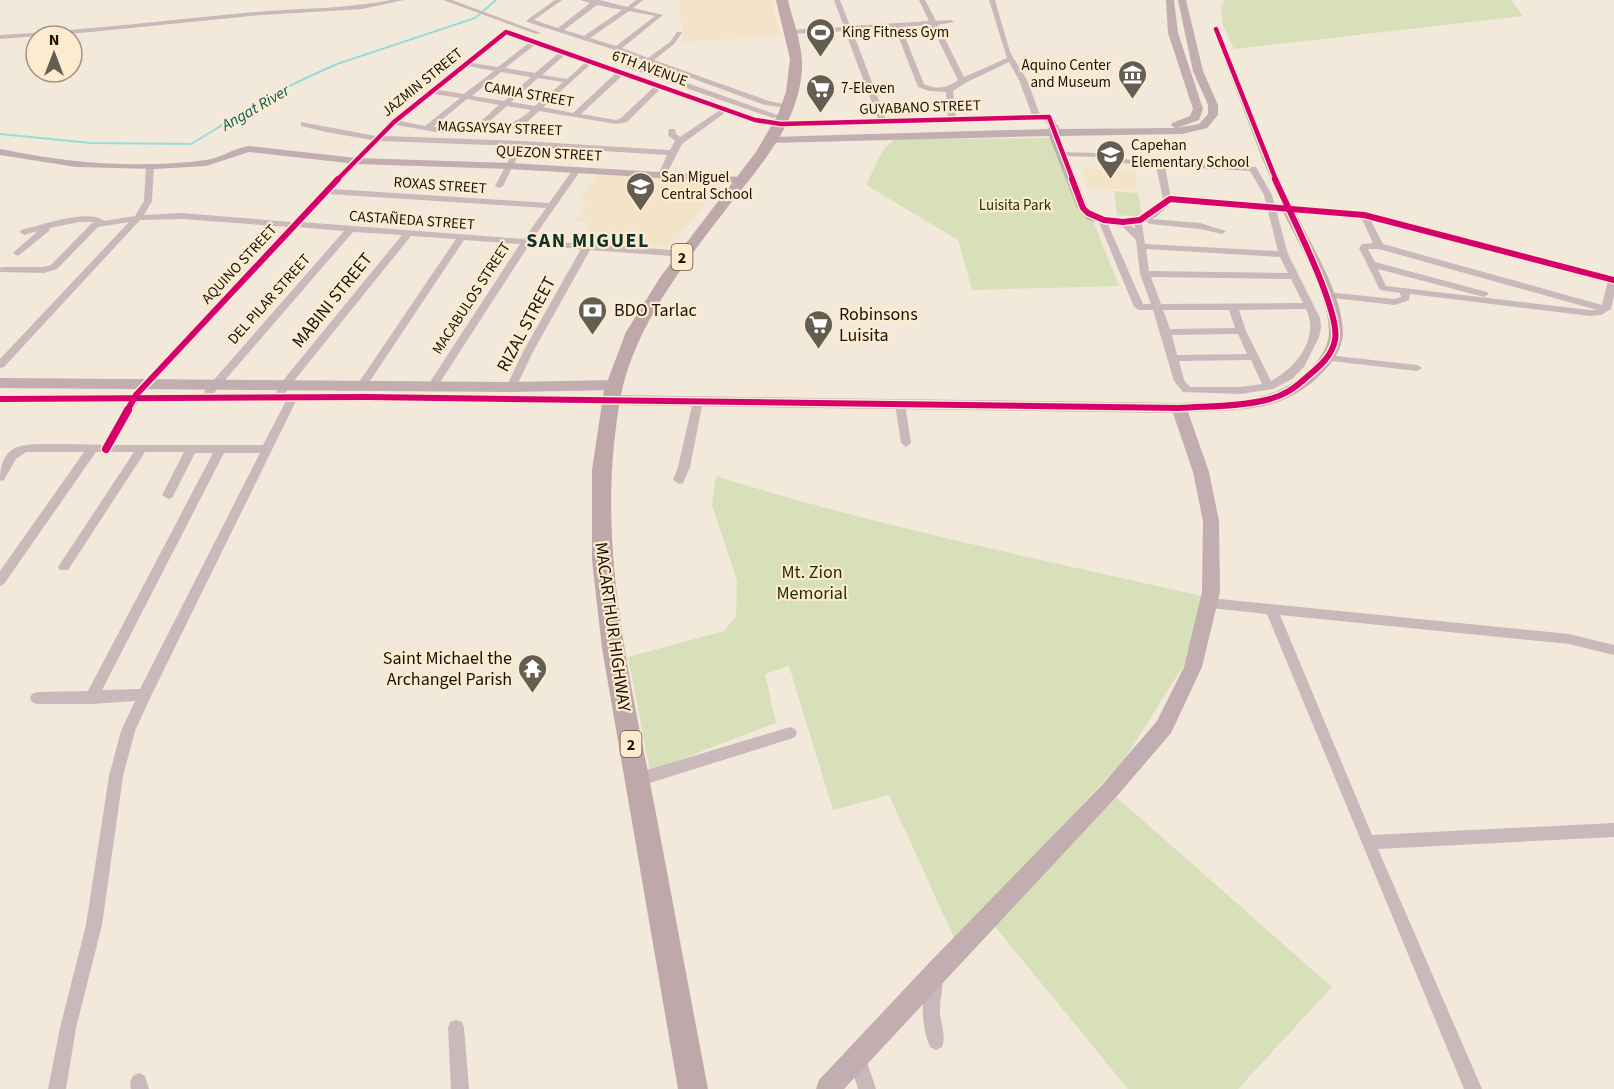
<svg xmlns="http://www.w3.org/2000/svg" width="1614" height="1089" font-family="'Source Sans 3',sans-serif">
  <style>
    .built { fill: #f3e3c9 }
    .green { fill: #d8e0b9 }
    .lines { fill: none; stroke-linecap: round; stroke-linejoin: round }
    .stream { stroke: #98dcd9; stroke-width: 2 }
    .street { fill: #cab8bb; fill-rule: evenodd }
    .secondary { fill: #c2adb0; fill-rule: evenodd }
    .highway { fill: #bea8aa; fill-rule: evenodd }
    .cycleway-far2-casing { stroke: #fdebcf; stroke-width: 7 }
    .cycleway-far1-casing { stroke: #fdebcf; stroke-width: 9 }
    .cycleway-casing { stroke: #fdebcf; stroke-width: 11 }
    .cycleway-far2 { stroke: #d6006c; stroke-width: 4.5 }
    .cycleway-far1 { stroke: #d6006c; stroke-width: 6 }
    .cycleway { stroke: #d6006c; stroke-width: 8 }
    .labels { text-anchor: middle; stroke-width: 4.5; stroke-linejoin: round; paint-order: stroke }
    .far-poi-label { font-size: 15px; fill: #181208; stroke: #fdebcf; text-anchor: start }
    .far-street-label { font-size: 15px; fill: #181208; stroke: #fdebcf }
    .far-park-label { font-size: 15px; fill: #243200; stroke: #fdebcf }
    .far-water-label { font-size: 16px; font-style: italic; fill: #036061; stroke: #fdebcf }
    .shield { fill: #fdebcf; stroke: #5d5344; stroke-width: 1.5 }
    .shield-label { font-size: 16px; font-weight: bold; fill: #181208 }
    .street-label { font-size: 18px; fill: #181208; stroke: #fdebcf }
    .poi-label { font-size: 18px; fill: #181208; stroke: #fdebcf; text-anchor: start }
    .park-label { font-size: 18px; fill: #243200; stroke: #fdebcf }
    .far-district-label { font-size: 20px; font-weight: bold; letter-spacing: 1.5px; fill: #0e302b; stroke: #fdebcf }
  </style>
  <rect width="100%" height="100%" fill="#f2e9da"/>
  <g class="built">
    <path d="M679,0H771L782,36L683,42Z"/>
    <path d="M1080,168L1135,171L1137,190L1088,188Z"/>
    <path d="M597,174L723,181L671,247L583,237L589,223L575,221L586,203L579,202Z"/>
  </g>
  <g class="green">
    <path d="M1226,0H1511L1523,16L1234,49L1223,26L1221,5Z"/>
    <path d="M1060,138L1119,286L972,290L958,240L866,185L882,152L894,139Z"/>
    <path d="M1114,191L1138,193L1142,217L1117,215Z"/>
    <path d="M716,476C875,526 1039,559 1202,596L1185,663L1124,760L955,940L889,795L833,810L789,666L765,674L776,723L650,771L628,657L724,631L736,616L737,580L712,505Z"/>
    <path d="M1114,795L1332,987L1238,1089H1128L992,923Z"/>
  </g>
  <g class="lines">
    <path class="stream" d="M0,134L91,143L191,144L275,93L304,79L337,64L475,18L496,0"/>
    <g class="street">
      <path d="M391,0H404L362,9L262,15L91,32L0,39V35C85,30 170,20 255,12C300,8 346,9 391,0Z"/>
      <path d="M443,0H452L541,33L536,34Z"/>
      <path d="M555,0H562L534,20L558,28L590,3L580,0H600L627,7L636,0H643L633,8L663,15L622,48L648,58L670,42L677,32H681L682,33L674,44L654,60L769,101L793,106L789,108L765,105L615,50L527,22V20ZM597,5L622,10L584,36L564,30ZM629,11L655,16L616,46L590,38Z"/>
      <path d="M834,0H840L850,26L929,21L919,0H925L936,21L951,20L954,22L938,25L964,77L1007,58L989,0H995L1010,52L1027,80L1040,115L1052,116L1058,127L1051,129L1044,119L781,126L752,122L726,112L682,144L665,177L658,175L667,155L523,146L503,186L499,188L495,186L516,146L380,141L333,189L549,203L574,168H577L581,170L532,240L584,244L588,242L592,244L684,251L689,254L684,257L590,250L534,350L516,387L511,390L506,387L524,350L581,249L529,245L437,387L433,388L428,385L520,244L464,240L366,387H358L357,385L456,239L411,236L289,387L285,394L611,397L616,400L611,403L296,401L151,696L135,731L123,776L102,925L76,1028L66,1089H48L60,1028L86,925L109,776L121,731L135,701L91,704H37L32,702L30,698L32,694L37,692L88,691L213,453H195L172,498L168,499L162,495L184,452H145L68,570H60L58,567L60,564L134,452H96L4,584L0,586V571L84,452H26L16,459L4,480L0,481C0,441 25,444 56,444C72,444 87,444 103,445L127,402H0V396L131,395L288,227L181,219L140,220L4,367L0,368V359L129,222L98,227L57,269L44,273L0,272V268L2,267H43L51,265L92,223L95,222H79L50,228L49,231L18,256L13,253L15,251L38,231L24,235L20,232L21,230C40,226 88,208 104,221L135,216L144,201L146,166L150,164L154,166L152,201L144,215L181,213L292,222L372,140L326,132L301,126V122L376,136L391,120L506,30L567,50L756,118L781,122L878,119L845,31L790,34L787,32L790,30L844,27ZM931,25L958,80C947,88 937,90 924,84L901,27ZM895,28L918,87L929,91L946,92L948,117L886,119L852,30ZM507,35L530,42L498,67L472,63ZM536,44L560,52L535,73L505,68ZM566,54L587,61L567,79L542,75ZM1009,62L1019,80L1032,115L956,117L953,91L965,83ZM592,63L617,72L573,113L543,107ZM468,66L494,71L464,94L438,90ZM501,72L531,77L504,101L472,96ZM623,75L655,86L621,118L616,120L581,114ZM538,78L563,82L535,106L511,102ZM661,88L720,110L680,137L676,134L675,129H669L668,135L675,141L670,150L521,141L384,136L396,125L441,133L511,129L525,124L539,111L616,124L627,122ZM434,94L460,98L425,126L400,121ZM467,99L499,105L473,128L433,127ZM507,106L531,110C514,125 505,125 483,127ZM328,194L546,208L524,239L301,222ZM297,227L344,231L205,390L204,392L205,394L142,395ZM353,232L402,235L281,383L275,394H213ZM286,401L263,445H114L138,402ZM224,453H260L140,689L102,690Z"/>
      <path d="M1216,27L1219,29L1269,156L1292,209L1291,211L1284,209L1261,156L1213,29Z"/>
      <path d="M625,63H631L780,116L773,118L625,67Z"/>
      <path d="M1058,152L1099,153L1122,159L1256,167L1272,195L1288,254L1320,318L1321,328L1319,337L1304,367L1292,379L1273,389L1240,394L1183,392L1174,381L1153,310H1139L1134,307L1098,220L1102,217L1106,220L1143,304H1151L1140,274L1136,240L1119,223V219H1125L1135,229L1134,221L1141,219L1145,244L1278,251L1264,195L1250,171L1165,166L1171,199L1167,202L1163,199L1156,166L1122,163L1099,157L1061,156H1058ZM1146,249L1280,257L1288,273L1149,271ZM1151,277L1291,279L1303,303L1161,304ZM1306,309C1320,338 1296,368 1271,381L1246,331L1239,310ZM1163,310H1229L1235,328L1170,329ZM1238,334L1247,354L1177,355L1172,335ZM1251,360L1262,384L1240,387H1190L1184,380L1179,361Z"/>
      <path d="M1364,212L1368,215L1383,244L1602,305L1608,280L1614,277V295L1611,309L1601,315L1590,316L1410,294L1409,300L1395,305L1324,297V293L1327,292L1394,299L1401,297L1400,293L1380,290L1359,248L1362,244L1373,243L1360,215ZM1368,249H1379L1597,310H1590L1386,286L1378,269L1484,297L1489,294L1487,292L1375,262Z"/>
      <path d="M1145,215L1152,219L1200,223L1226,231L1222,234L1200,229L1150,224L1141,218Z"/>
      <path d="M1327,355L1417,365L1422,368L1417,371L1323,360L1322,358Z"/>
      <path d="M698,398L703,401L690,467L683,483L679,484L673,480L678,467L693,401Z"/>
      <path d="M900,400L905,404L911,443L906,447L901,443L895,404Z"/>
      <path d="M1210,598L1569,634L1614,645V655L1569,644L1280,615L1372,835L1614,823V837L1378,849L1482,1089H1464L1267,614L1210,608L1206,607L1204,603L1206,599Z"/>
      <path d="M790,727L795,729L797,733L795,737L790,739L637,787L632,785L630,780L632,775L637,773Z"/>
      <path d="M935,971L941,973C945,984 940,996 940,1008C939,1021 947,1035 942,1047L936,1050L930,1047C921,1026 920,995 929,973Z"/>
      <path d="M456,1020L462,1022L464,1028L469,1089H451L448,1028L450,1022Z"/>
      <path d="M858,1050L864,1053L876,1089H858L849,1059L852,1053Z"/>
      <path d="M139,1073L145,1076L149,1089H131L130,1082L133,1076Z"/>
    </g>
    <g class="secondary">
      <path d="M1166,0H1174L1178,33L1203,109L1199,120L1177,128L1199,124L1208,114V105L1193,71L1178,0H1186L1203,71L1218,105V115L1207,128L1182,134L1059,136L1088,207C1100,219 1127,223 1143,215C1153,209 1158,199 1170,196L1364,211L1614,276V284L1364,219L1296,213C1312,247 1342,294 1343,332C1343,347 1334,361 1323,372C1284,413 1241,410 1188,412L1209,472L1219,521L1220,592L1202,667L1171,733L1117,796L844,1089H816L819,1080L928,964L1103,784L1157,721L1184,667L1202,592L1203,521L1193,472L1173,413L611,405L604,400L611,395L1179,403C1230,401 1273,406 1312,367C1321,357 1329,346 1329,331C1328,293 1300,246 1283,212L1171,203L1156,217L1139,224L1114,225L1088,220L1077,208L1049,136L771,143L766,140L771,137L1048,129L1050,125H1058L1059,129L1175,128L1171,125L1172,123L1190,116L1193,109L1168,33Z"/>
      <path d="M249,146L356,158L510,163L741,177L747,180L741,183L510,169L356,164L249,152L206,166L154,169L76,167L0,155V149C67,163 138,169 206,160C221,158 234,148 249,146Z"/>
      <path d="M0,378L511,382L614,380L621,385L614,390L511,392L0,388Z"/>
    </g>
    <path class="highway" d="M776,0H788C793,22 803,45 802,68C799,128 754,172 720,217C683,265 644,317 626,375C619,397 617,421 614,444C602,562 630,678 652,793C671,892 689,990 708,1089H678L602,648L592,560V470L604,390L626,332L661,276L756,152L778,114L786,92L790,59Z"/>
    <defs>
      <g id="cycleway-far2">
        <path d="M1216,29L1276,180"/>
        <path d="M337,180L394,122L506,32L755,120L781,124L1049,117L1073,180"/>
      </g>
      <g id="cycleway-far1">
        <path d="M1072,179L1083,208L1088,213L1104,220L1123,222L1140,220L1170,199L1364,215L1614,280"/>
        <path d="M0,399L368,397L1179,408C1207,406 1238,407 1266,400C1284,396 1295,388 1308,376C1320,366 1332,356 1335,340C1341,311 1289,211 1275,179"/>
        <path d="M127,411L136,395L338,179"/>
      </g>
      <path id="cycleway" d="M106,449L128,410"/>
    </defs>
    <use href="#cycleway-far2" class="cycleway-far2-casing"/>
    <use href="#cycleway-far1" class="cycleway-far1-casing"/>
    <use href="#cycleway" class="cycleway-casing"/>
    <use href="#cycleway-far2" class="cycleway-far2"/>
    <use href="#cycleway-far1" class="cycleway-far1"/>
    <use href="#cycleway" class="cycleway"/>
  </g>
  <defs>
    <symbol id="stadium-pin" viewBox="-11 -11 22 30"><path d="M0 17L-7.5 6A9.5 9.5 0 1 1 7.5 6Z" fill="#645d52" stroke="#fdebcf"/><path d="M0-5a6.5 5 0 1 0 0 10a6.5 5 0 1 0 0-10ZM-3.5-1.8h7v3.6h-7Z" fill="#fff"/></symbol>
    <symbol id="museum-pin" viewBox="-11 -11 22 30"><path d="M0 17L-7.5 6A9.5 9.5 0 1 1 7.5 6Z" fill="#645d52" stroke="#fdebcf"/><path d="M0-6L6-3V-2H-6V-3ZM-5-1h2V3h-2ZM-1-1h2V3h-2ZM3-1h2V3H3ZM-6 4H6V6H-6Z" fill="#fff"/></symbol>
    <symbol id="supermarket-pin" viewBox="-11 -11 22 30"><path d="M0 17L-7.5 6A9.5 9.5 0 1 1 7.5 6Z" fill="#645d52" stroke="#fdebcf"/><path d="M-6-5.5h2.5l.6 2H6L4.5 2H-2.5L-4.4-4H-6ZM-1.5 3.2a1.3 1.3 0 1 0 .1 0ZM3 3.2a1.3 1.3 0 1 0 .1 0Z" fill="#fff"/></symbol>
    <symbol id="school-pin" viewBox="-11 -11 22 30"><path d="M0 17L-7.5 6A9.5 9.5 0 1 1 7.5 6Z" fill="#645d52" stroke="#fdebcf"/><path d="M0-5L7-2L0 1L-7-2ZM-4 1L0 2.5L4 1V4Q0 6-4 4Z" fill="#fff"/></symbol>
    <symbol id="bank-pin" viewBox="-11 -11 22 30"><path d="M0 17L-7.5 6A9.5 9.5 0 1 1 7.5 6Z" fill="#645d52" stroke="#fdebcf"/><path d="M-6-4H6V4H-6ZM0-2.3a2.3 2.3 0 1 0 0 4.6a2.3 2.3 0 1 0 0-4.6Z" fill="#fff"/></symbol>
    <symbol id="temple-pin" viewBox="-11 -11 22 30"><path d="M0 17L-7.5 6A9.5 9.5 0 1 1 7.5 6Z" fill="#645d52" stroke="#fdebcf"/><path d="M0-6L5-2H3V0L6.5 2.5H4V6H1.5V3h-3V6H-4V2.5H-6.5L-3 0V-2H-5Z" fill="#fff"/></symbol>
  </defs>
  <g fill-rule="evenodd">
    <use href="#stadium-pin" x="804" y="16" width="33" height="45"/>
    <use href="#museum-pin" x="1116" y="58" width="33" height="45"/>
    <use href="#supermarket-pin" x="804" y="72" width="33" height="45"/>
    <use href="#school-pin" x="1094" y="138" width="33" height="45"/>
    <use href="#school-pin" x="624" y="170" width="33" height="45"/>
    <use href="#bank-pin" x="576" y="294" width="33" height="45"/>
    <use href="#supermarket-pin" x="802" y="308" width="33" height="45"/>
    <use href="#temple-pin" x="516" y="652" width="33" height="45"/>
  </g>
  <g class="labels">
    <g class="far-poi-label">
      <text x="842" y="37">King Fitness Gym</text>
      <text x="1111" y="70" text-anchor="end">Aquino Center<tspan x="1111" dy="17">and Museum</tspan></text>
      <text x="841" y="93">7-Eleven</text>
      <text x="1131" y="150">Capehan<tspan x="1131" dy="17">Elementary School</tspan></text>
      <text x="661" y="182">San Miguel<tspan x="661" dy="17">Central School</tspan></text>
    </g>
    <g class="far-street-label">
      <text transform="translate(650 68) rotate(20)" y="5">6TH AVENUE</text>
      <text transform="translate(422 82) rotate(-39)" y="5">JAZMIN STREET</text>
      <text transform="translate(529 94) rotate(10)" y="5">CAMIA STREET</text>
      <text transform="translate(920 107) rotate(-2)" y="5">GUYABANO STREET</text>
      <text transform="translate(500 128) rotate(2)" y="5">MAGSAYSAY STREET</text>
      <text transform="translate(549 153) rotate(3)" y="5">QUEZON STREET</text>
      <text transform="translate(440 185) rotate(4)" y="5">ROXAS STREET</text>
      <text transform="translate(412 220) rotate(4)" y="5">CASTAÑEDA STREET</text>
      <text transform="translate(239 264) rotate(-47)" y="5">AQUINO STREET</text>
      <text transform="translate(471 298) rotate(-57)" y="5">MACABULOS STREET</text>
      <text transform="translate(269 299) rotate(-48)" y="5">DEL PILAR STREET</text>
    </g>
    <g class="far-park-label">
      <text x="1015" y="210">Luisita Park</text>
    </g>
    <g class="far-water-label">
      <text transform="translate(255 107) rotate(-30)" y="6">Angat River</text>
    </g>
    <g class="shield">
      <rect x="671.5" y="244" width="21" height="26" rx="4.5"/>
      <rect x="620.5" y="731" width="21" height="26" rx="4.5"/>
    </g>
    <g class="shield-label">
      <text x="682" y="263">2</text>
      <text x="631" y="750">2</text>
    </g>
    <g class="street-label">
      <text transform="translate(332 300) rotate(-51)" y="6">MABINI STREET</text>
      <text transform="translate(526 324) rotate(-62)" y="6">RIZAL STREET</text>
      <text transform="translate(613 627) rotate(82)" y="6">MACARTHUR HIGHWAY</text>
    </g>
    <g class="poi-label">
      <text x="614" y="316">BDO Tarlac</text>
      <text x="839" y="320">Robinsons<tspan x="839" dy="21">Luisita</tspan></text>
      <text x="512" y="664" text-anchor="end">Saint Michael the<tspan x="512" dy="21">Archangel Parish</tspan></text>
    </g>
    <g class="park-label">
      <text x="812" y="578">Mt. Zion<tspan x="812" dy="21">Memorial</tspan></text>
    </g>
    <g class="far-district-label">
      <text x="588" y="247">SAN MIGUEL</text>
    </g>
  </g>
  <g transform="translate(54 54)"><circle r="28" fill="#fdebcf" stroke="#a1947f" stroke-width="1.5"/>
  <path d="M0-4.5L10 22L0 15L-10 22Z" fill="#645d52"/>
  <text y="-9" font-size="16" font-weight="bold" text-anchor="middle" fill="#181208">N</text>
  </g>
</svg>
